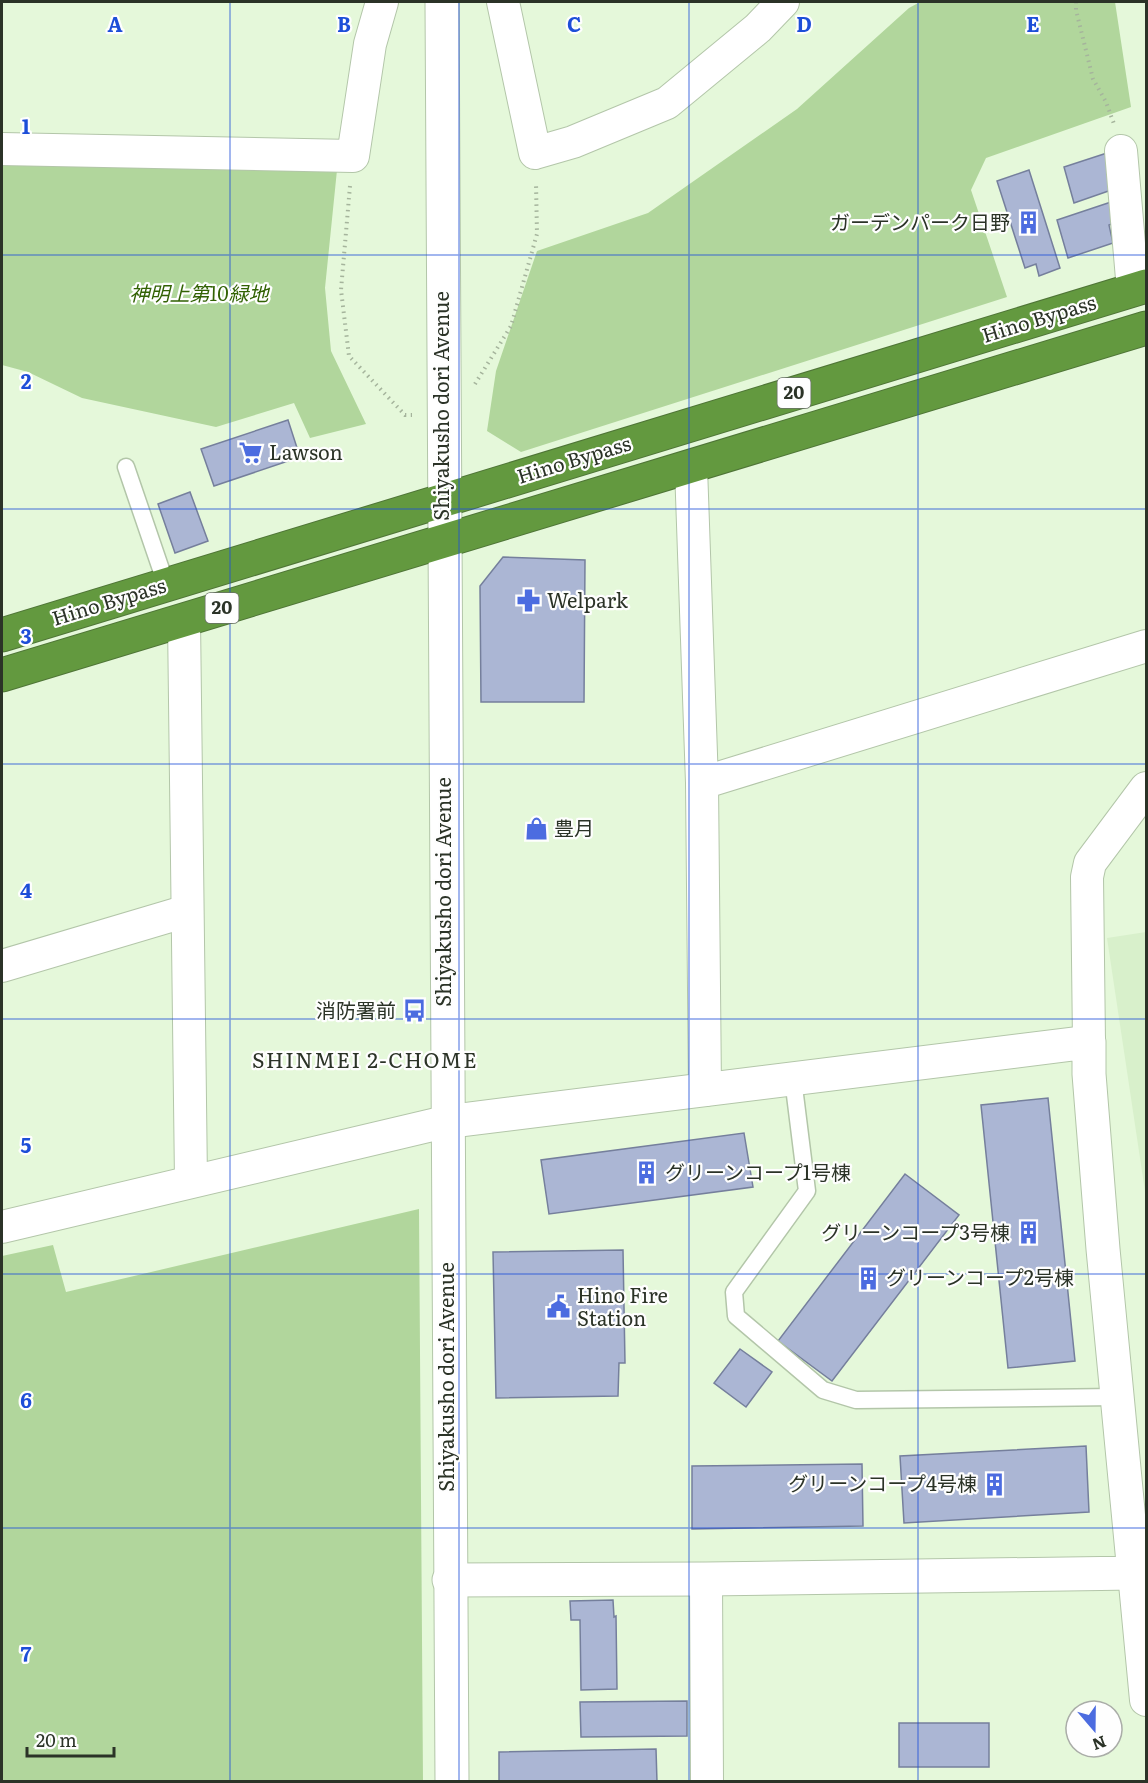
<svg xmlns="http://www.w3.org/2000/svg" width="1148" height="1783" font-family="Literata,'Noto Sans JP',serif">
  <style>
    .built { fill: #d8f0cb }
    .green { fill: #b1d69c }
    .building { fill: #abb6d4; stroke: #757f9c; stroke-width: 1.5 }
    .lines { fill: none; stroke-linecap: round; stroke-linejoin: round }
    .lane-casing { stroke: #b3c6a9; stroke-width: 19 }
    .street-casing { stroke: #b3c6a9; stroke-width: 34 }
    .secondary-casing { stroke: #b3c6a9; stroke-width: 35 }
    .highway-casing { stroke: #4f7537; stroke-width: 35 }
    .path { stroke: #a5b49c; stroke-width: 4; stroke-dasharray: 1.5 4.5; stroke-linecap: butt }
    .lane { stroke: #fff; stroke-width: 16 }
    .street { stroke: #fff; stroke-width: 32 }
    .secondary { stroke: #fff; stroke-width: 33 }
    .highway { stroke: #63993f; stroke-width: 33 }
    .grid { fill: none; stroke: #1d4ed8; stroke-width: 1.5; stroke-opacity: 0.55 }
    .labels { text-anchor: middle; stroke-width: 4.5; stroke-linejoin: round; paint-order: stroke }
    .shield { fill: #fefefe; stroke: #6a7068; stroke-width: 1.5 }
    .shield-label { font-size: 18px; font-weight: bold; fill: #2b3327 }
    .poi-label { font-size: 20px; fill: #2b3327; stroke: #fefefe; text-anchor: start }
    .park-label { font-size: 20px; font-style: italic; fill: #326204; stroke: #fefefe }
    .street-label { font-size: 20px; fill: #2b3327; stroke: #fefefe }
    .neighbourhood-label { font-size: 21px; letter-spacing: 1.5px; fill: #2b3327; stroke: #fefefe }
    .grid-label { font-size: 20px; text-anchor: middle; font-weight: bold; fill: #1d4ed8; stroke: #fefefe; stroke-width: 4.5; stroke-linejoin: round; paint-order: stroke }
  </style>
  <rect width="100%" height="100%" fill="#e5f8da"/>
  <path class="built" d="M1146,932V1198L1107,938Z"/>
  <g class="green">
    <path d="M920,2H1115L1131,107L986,158L971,190L1007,297L521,452L487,431L496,371L537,251L648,213L797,109L909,8Z"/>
    <path d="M2,165L337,170L325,288L331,351L366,424L310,438L294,403L216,427L82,398L28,372L2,365Z"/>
    <path d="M419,1209L423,1781H2V1256L53,1245L66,1292Z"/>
  </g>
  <g class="building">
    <path d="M1110,152L1120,187L1074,203L1064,167Z"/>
    <path d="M1029,170L1060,268L1039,276L1036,264L1025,268L997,181Z"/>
    <path d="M1117,200L1123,220L1109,225L1113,243L1068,258L1057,220Z"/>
    <path d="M288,420L300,457L214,486L201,449Z"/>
    <path d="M190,492L208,541L175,553L158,504Z"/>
    <path d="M503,557L585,560L584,702H481L480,586Z"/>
    <path d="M1048,1098L1075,1361L1008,1368L981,1105Z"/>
    <path d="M744,1133L753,1187L549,1214L541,1160Z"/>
    <path d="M905,1174L959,1215L832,1381L778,1341Z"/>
    <path d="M623,1250L625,1363H619L618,1396L496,1398L493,1252Z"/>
    <path d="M740,1349L772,1372L746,1407L714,1383Z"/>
    <path d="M1086,1446L1089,1512L904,1523L900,1456Z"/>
    <path d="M862,1464L863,1526L692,1529V1466Z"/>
    <path d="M613,1600L614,1617L616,1616L617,1689L581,1690L580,1620H571L570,1601Z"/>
    <path d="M687,1701V1736L581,1737L580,1702Z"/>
    <rect x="899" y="1723" width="90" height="44"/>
    <path d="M656,1749L657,1782H499V1752Z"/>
  </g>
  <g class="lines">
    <defs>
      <g id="lane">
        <path d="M126,467L166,584"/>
        <path d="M793,1079L807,1191L734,1292L736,1316L823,1390L856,1400L1116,1397"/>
      </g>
      <g id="street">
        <path d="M503,2L535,153L573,142L667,103L758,28L783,2"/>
        <path d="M2,149L353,156L370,44L382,2"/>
        <path d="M1121,151L1133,290"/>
        <path d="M691,467L702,783L705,1090"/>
        <path d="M184,620L191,1181"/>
        <path d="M702,783L1146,646"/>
        <path d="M2,966L187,911"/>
        <path d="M1089,1042L1087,877L1090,863L1146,788"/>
        <path d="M2,1227L445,1122"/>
        <path d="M1134,1573L1146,1700"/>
        <path d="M706,1579L707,1782"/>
      </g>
      <g id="secondary">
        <path d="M442,2C443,595 444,1188 452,1782"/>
        <path d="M445,1122L1089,1042V1074L1103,1249L1134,1573L706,1579L449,1580"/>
      </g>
      <g id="highway">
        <path d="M2,635L1146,286"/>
        <path d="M2,675L1146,328"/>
      </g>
    </defs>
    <use href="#lane" class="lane-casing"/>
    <use href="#street" class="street-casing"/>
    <use href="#secondary" class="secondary-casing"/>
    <use href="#highway" class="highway-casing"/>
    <g class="path">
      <path d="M1076,2V10L1093,79L1106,102L1114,124"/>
      <path d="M350,186L341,290L349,356L405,415H412"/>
      <path d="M475,384L511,326L537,234L536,183"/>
    </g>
    <use href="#lane" class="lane"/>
    <use href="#street" class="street"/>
    <use href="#secondary" class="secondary"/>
    <use href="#highway" class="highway"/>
  </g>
  <path class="grid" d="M230,2V1782M459,2V1782M689,2V1782M918,2V1782M2,255H1146M2,509H1146M2,764H1146M2,1019H1146M2,1274H1146M2,1528H1146"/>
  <defs>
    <symbol id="building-bare" viewBox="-9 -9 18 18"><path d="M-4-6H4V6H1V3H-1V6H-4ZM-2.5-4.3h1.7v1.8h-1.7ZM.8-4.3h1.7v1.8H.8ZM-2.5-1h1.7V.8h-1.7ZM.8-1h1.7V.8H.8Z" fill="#4c6ce0" stroke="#fefefe" stroke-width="2.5" paint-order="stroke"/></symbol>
    <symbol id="supermarket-bare" viewBox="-9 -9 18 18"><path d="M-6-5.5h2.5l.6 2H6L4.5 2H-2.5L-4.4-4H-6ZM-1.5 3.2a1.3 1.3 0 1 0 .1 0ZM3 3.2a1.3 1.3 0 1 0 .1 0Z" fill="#4c6ce0" stroke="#fefefe" stroke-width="2.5" paint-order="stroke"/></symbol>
    <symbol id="pharmacy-bare" viewBox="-9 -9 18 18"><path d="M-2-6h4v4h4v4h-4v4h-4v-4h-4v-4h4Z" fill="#4c6ce0" stroke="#fefefe" stroke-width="2.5" paint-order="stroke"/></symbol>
    <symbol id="shop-bare" viewBox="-9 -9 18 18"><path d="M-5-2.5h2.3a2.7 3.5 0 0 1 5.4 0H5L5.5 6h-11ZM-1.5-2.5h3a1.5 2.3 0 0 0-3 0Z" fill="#4c6ce0" stroke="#fefefe" stroke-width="2.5" paint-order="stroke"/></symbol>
    <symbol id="bus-bare" viewBox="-9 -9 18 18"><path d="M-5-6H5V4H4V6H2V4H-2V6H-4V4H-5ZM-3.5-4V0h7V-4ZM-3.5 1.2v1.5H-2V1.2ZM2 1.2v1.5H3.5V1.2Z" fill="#4c6ce0" stroke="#fefefe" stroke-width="2.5" paint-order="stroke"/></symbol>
    <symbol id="civic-bare" viewBox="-9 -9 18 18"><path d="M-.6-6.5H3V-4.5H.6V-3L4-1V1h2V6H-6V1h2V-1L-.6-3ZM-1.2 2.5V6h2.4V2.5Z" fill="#4c6ce0" stroke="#fefefe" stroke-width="2.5" paint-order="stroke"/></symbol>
  </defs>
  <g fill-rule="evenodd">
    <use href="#building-bare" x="1012" y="206" width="33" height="33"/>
    <use href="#supermarket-bare" x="234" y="436" width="33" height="33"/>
    <use href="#pharmacy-bare" x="512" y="584" width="33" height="33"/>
    <use href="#shop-bare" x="520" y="812" width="33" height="33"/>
    <use href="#bus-bare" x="398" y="994" width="33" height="33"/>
    <use href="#building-bare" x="630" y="1156" width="33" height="33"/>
    <use href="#building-bare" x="1012" y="1216" width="33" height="33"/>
    <use href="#building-bare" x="852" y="1262" width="33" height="33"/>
    <use href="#civic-bare" x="542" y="1290" width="33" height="33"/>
    <use href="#building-bare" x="978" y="1468" width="33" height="33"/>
  </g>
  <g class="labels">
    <g class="shield">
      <rect x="777.5" y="378" width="33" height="30" rx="4.5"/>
      <rect x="205.5" y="593" width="33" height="30" rx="4.5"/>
    </g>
    <g class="shield-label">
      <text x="794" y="399">20</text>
      <text x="222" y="614">20</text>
    </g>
    <g class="poi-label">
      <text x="1010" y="230" text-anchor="end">ガーデンパーク日野</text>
      <text x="269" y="460">Lawson</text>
      <text x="547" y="608">Welpark</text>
      <text x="554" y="836">豊月</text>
      <text x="396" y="1018" text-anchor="end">消防署前</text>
      <text x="665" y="1180">グリーンコープ1号棟</text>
      <text x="1010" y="1240" text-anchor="end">グリーンコープ3号棟</text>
      <text x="886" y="1285">グリーンコープ2号棟</text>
      <text x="577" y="1303">Hino Fire<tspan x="577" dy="23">Station</tspan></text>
      <text x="977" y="1491" text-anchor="end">グリーンコープ4号棟</text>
    </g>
    <g class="park-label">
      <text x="199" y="301">神明上第10緑地</text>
    </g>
    <g class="street-label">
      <text transform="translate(1039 319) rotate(-17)" y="7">Hino Bypass</text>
      <text transform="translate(442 406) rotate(-90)" y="7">Shiyakusho dori Avenue</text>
      <text transform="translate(574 460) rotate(-17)" y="7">Hino Bypass</text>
      <text transform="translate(109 602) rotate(-17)" y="7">Hino Bypass</text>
      <text transform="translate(444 892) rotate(-90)" y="7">Shiyakusho dori Avenue</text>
      <text transform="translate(447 1377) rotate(-90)" y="7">Shiyakusho dori Avenue</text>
    </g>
    <g class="neighbourhood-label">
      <text x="365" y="1068">SHINMEI 2-CHOME</text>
    </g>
  </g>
  <g class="grid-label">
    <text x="115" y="32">A</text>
    <text x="344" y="32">B</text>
    <text x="574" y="32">C</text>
    <text x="804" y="32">D</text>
    <text x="1033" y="32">E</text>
    <text x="26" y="134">1</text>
    <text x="26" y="389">2</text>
    <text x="26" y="644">3</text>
    <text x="26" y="898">4</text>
    <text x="26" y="1153">5</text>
    <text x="26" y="1408">6</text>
    <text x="26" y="1662">7</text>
  </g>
  <rect width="1148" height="1783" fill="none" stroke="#2b3327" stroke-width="6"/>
  <g transform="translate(1094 1729) rotate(160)"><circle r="28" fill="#fefefe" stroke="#aaada8" stroke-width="1.5"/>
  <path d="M0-4.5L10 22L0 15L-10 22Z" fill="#4c6ce0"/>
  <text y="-9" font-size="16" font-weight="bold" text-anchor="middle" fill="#2b3327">N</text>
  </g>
  <path d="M27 1747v9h87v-9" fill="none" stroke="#2b3327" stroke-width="3"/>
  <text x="36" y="1747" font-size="18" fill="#2b3327" stroke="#fefefe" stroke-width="4.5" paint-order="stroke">20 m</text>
</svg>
